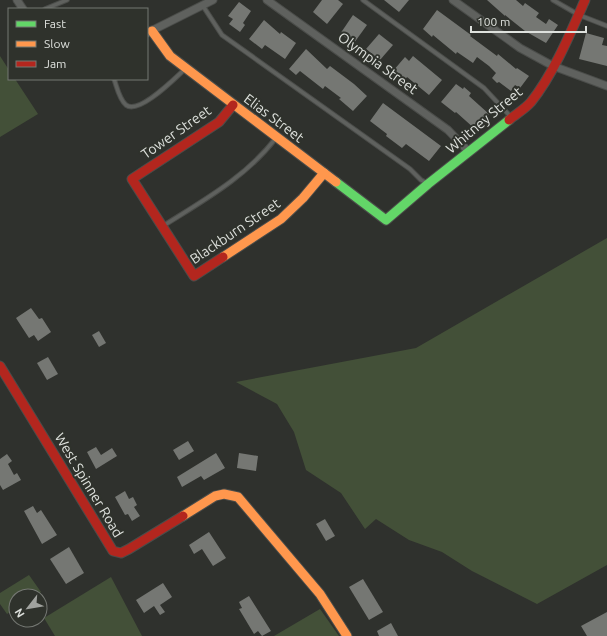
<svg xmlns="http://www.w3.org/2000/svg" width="607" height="636" font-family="Ubuntu,sans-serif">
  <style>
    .green { fill: #435038 }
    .building { fill: #757773 }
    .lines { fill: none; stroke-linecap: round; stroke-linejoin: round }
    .lane-casing { stroke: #4b4d4a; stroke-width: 5.5 }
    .street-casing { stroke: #4b4d4a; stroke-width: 9 }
    .fast-casing { stroke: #4b4d4a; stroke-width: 11 }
    .slow-casing { stroke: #4b4d4a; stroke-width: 11 }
    .jam-casing { stroke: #4b4d4a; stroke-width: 11 }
    .lane { stroke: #5f615e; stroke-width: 3.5 }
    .street { stroke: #5f615e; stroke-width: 7 }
    .fast { stroke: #63d668; stroke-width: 9 }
    .slow { stroke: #ff974d; stroke-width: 9 }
    .jam { stroke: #b3261e; stroke-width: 9 }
    .labels { text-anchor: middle; stroke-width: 4; stroke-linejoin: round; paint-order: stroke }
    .street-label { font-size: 14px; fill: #dee1dd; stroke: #2f322c }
  </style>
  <rect width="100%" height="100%" fill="#2f312d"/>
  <g class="green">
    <path d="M0,56L9,70V79H15L38,114L0,137Z"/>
    <path d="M607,238V565L537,604L472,571L442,552L409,540L376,519L365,529L341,493L306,470L294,432L277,404L236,382L416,348Z"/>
    <path d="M29,575L41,592L35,596H16V608L7,614L0,604V593Z"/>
    <path d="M111,577L142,636H55L44,618Z"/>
    <path d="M320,609L339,636H274Z"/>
  </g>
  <g class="building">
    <path d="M322,0H338L343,4L327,24L313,12Z"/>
    <path d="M384,0H409L399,12Z"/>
    <path d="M487,0H516L523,6L525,3L539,13L536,17L546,24L549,19L558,25L546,43L525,31L505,15V16Z"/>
    <path d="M239,2L251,11L243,23L245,25L240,32L229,24L233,19L228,16Z"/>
    <path d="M437,10L471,35L470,36L497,56L498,54L516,69L517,68L529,76L520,88L515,85L511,91L499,82L497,83L492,78L496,73L489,66L477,57L473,63L457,52L456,54L433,35L432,37L423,29Z"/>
    <path d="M353,15L367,25L354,43L340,34Z"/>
    <path d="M264,20L280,34L281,32L296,43L285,59L265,45L262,49L249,39Z"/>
    <path d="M586,33L604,38L602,45L607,46V66L579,59Z"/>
    <path d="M379,34L393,45L380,60L366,49Z"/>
    <path d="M306,49L327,69L330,66L354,84L367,96L353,111L339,99L341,98L325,86L323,89L300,71L296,75L289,69Z"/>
    <path d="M413,56L442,80L429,95L407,77L405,80L393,71L405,57L409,61Z"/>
    <path d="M456,84L463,89L464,87L471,93L469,96L489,114L475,129L456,112L455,113L441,102Z"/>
    <path d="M383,103L441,146L429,161L406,144L402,148L386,136L387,134L370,121Z"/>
    <path d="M31,308L39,319L42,318L51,332L38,341L34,335L29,338L16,318Z"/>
    <path d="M99,331L106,343L99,347L92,335Z"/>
    <path d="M48,357L58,374L47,380L37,363Z"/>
    <path d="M188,441L194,451L179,460L173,450Z"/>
    <path d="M96,447L101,455L112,448L117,456L96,469L87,452Z"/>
    <path d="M216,453L225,468L204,480L201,476L182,487L177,477Z"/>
    <path d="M239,453L258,456L256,471L237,468Z"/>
    <path d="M7,454L12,461L8,464L14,475L17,473L21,480L3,490L0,485V459Z"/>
    <path d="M125,491L129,499L133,497L137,505L134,507L140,516L132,521L128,514L125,515L115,497Z"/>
    <path d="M33,506L37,513L41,510L57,535L42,544L24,511Z"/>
    <path d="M325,519L335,536L326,541L316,524Z"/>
    <path d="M209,532L226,558L213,566L202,549L194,554L189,545Z"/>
    <path d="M69,547L84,573L66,584L50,559Z"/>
    <path d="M363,579L383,612L369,620L349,587Z"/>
    <path d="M163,583L172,597L160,605L165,612L160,615L154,606L144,613L136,600Z"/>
    <path d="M249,596L271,631L262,636L258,631L254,634L239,609L242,608L239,602Z"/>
    <path d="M607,612V636H587L581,626Z"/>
    <path d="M391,623L398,636H379L377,631Z"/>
  </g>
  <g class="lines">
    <defs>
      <g id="lane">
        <path d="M363,0L484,88L511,117"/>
        <path d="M553,0L579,15L607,26"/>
        <path d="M203,6L222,35L410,169L421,180L427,183"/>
        <path d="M45,9L67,0"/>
        <path d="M114,79C117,87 119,99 126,105C139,115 175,78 185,69"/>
        <path d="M163,226C204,200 246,177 276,138"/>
      </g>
      <g id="street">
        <path d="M17,0L23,9"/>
        <path d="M267,0L448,130L469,152"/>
        <path d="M453,0L520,48L553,66L607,86"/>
        <path d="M147,33L213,0"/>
      </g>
      <path id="fast" d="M336,182L386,220L428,184L509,120"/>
      <g id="slow">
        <path d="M152,31L170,56L336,182"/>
        <path d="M223,257L281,219L303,198L324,173"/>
        <path d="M183,516L215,496L224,494L238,497L320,594L347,636"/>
      </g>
      <g id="jam">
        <path d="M509,120C516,114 525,109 531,102C553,75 571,32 585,0"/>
        <path d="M223,257L194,276L132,179L219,122L233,105"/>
        <path d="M0,366L113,551L121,553L129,549L183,516"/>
      </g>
    </defs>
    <use href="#lane" class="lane-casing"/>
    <use href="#street" class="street-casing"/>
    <use href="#fast" class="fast-casing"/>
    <use href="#slow" class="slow-casing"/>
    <use href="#jam" class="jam-casing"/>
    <use href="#lane" class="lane"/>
    <use href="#street" class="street"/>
    <use href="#fast" class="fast"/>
    <use href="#slow" class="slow"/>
    <use href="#jam" class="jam"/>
  </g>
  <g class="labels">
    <g class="street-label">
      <text transform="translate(378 63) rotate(36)" y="5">Olympia Street</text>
      <text transform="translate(274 118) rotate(37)" y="5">Elias Street</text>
      <text transform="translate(484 120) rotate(-40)" y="5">Whitney Street</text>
      <text transform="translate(176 132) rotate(-35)" y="5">Tower Street</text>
      <text transform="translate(235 231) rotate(-34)" y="5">Blackburn Street</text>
      <text transform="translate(89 485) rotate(59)" y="5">West Spinner Road</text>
    </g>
  </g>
  <rect x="8" y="8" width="140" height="72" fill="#2f322c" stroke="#757873"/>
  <rect x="16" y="21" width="20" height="6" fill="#63d668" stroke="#757873"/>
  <text x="44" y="28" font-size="12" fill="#dee1dd">Fast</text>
  <rect x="16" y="41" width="20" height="6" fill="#ff974d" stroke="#757873"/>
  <text x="44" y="48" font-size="12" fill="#dee1dd">Slow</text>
  <rect x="16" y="61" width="20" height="6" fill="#b3261e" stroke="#757873"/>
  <text x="44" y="68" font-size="12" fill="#dee1dd">Jam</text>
  <g transform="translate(28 608) rotate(239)"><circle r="19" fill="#2f322c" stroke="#757873"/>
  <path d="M0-3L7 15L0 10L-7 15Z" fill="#a1a39f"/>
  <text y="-6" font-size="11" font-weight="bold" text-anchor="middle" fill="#dee1dd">N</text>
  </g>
  <path d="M471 26v6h115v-6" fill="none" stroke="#dee1dd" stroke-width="2"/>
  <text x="477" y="26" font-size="12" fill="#dee1dd" stroke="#2f322c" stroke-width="3" paint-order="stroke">100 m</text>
</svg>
